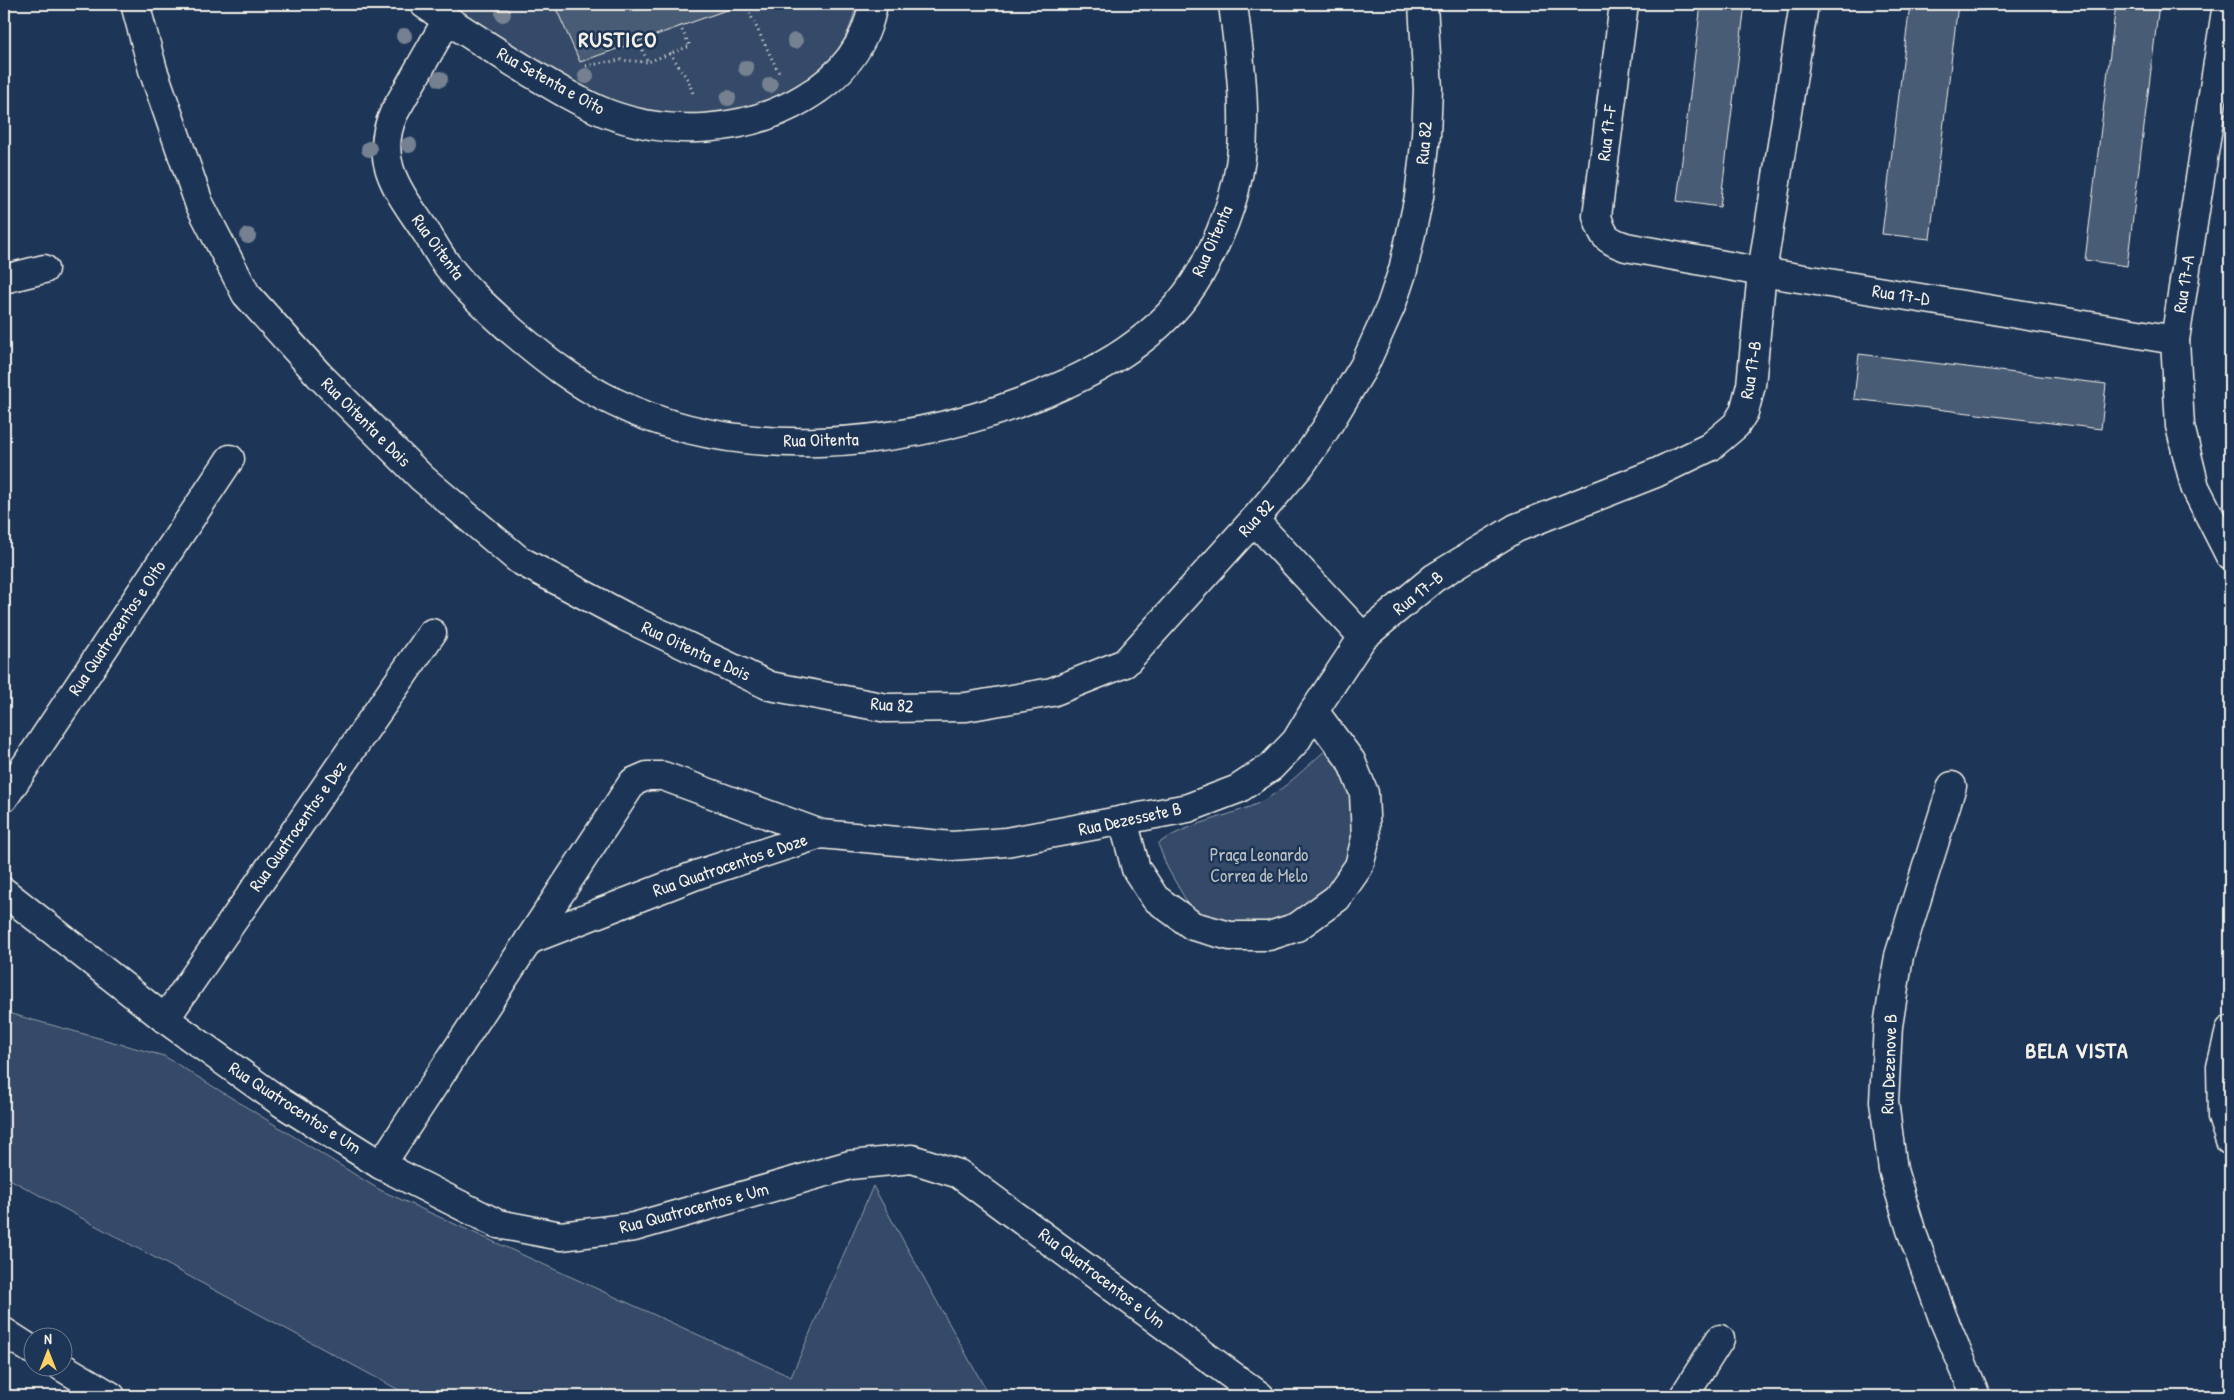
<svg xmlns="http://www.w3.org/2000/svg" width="2234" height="1400" font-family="'Patrick Hand',sans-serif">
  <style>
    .green { fill: #354a67; stroke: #949ea8 }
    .building { fill: #485b74; stroke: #f4f1e8 }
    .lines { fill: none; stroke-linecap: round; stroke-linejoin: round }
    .street-casing { stroke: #f4f1e8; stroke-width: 31 }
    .path { stroke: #f4f1e8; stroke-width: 3; stroke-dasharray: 1 4; stroke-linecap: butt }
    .street { stroke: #1d3557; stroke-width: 28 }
    .tree { fill: #748191 }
    .labels { text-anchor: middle; stroke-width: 5; stroke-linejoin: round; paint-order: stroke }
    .street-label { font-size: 18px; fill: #f4f1e8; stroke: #1d3557 }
    .park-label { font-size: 18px; fill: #bbbfc1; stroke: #1d3557 }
    .district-label { font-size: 22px; font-weight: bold; letter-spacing: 1px; fill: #f4f1e8; stroke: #1d3557 }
  </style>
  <rect width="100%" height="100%" fill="#1d3557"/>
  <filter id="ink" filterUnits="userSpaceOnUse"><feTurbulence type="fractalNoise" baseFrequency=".02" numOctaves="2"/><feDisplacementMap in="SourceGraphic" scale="10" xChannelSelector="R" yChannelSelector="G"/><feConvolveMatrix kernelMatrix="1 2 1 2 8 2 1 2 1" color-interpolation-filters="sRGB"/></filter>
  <g filter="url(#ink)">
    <g class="green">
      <path d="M449,4H856C852,28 840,52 822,69C776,110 689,124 632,109C613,104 597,93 580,85C535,62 489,35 449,4Z"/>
      <path d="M1327,749L1356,805V835L1347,868L1320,897L1276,922L1233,924L1195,916L1168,869L1158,844C1184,824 1229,817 1261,802C1284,790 1307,766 1327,749Z"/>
      <path d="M4,1012L164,1056L380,1190L791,1377L873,1186L987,1392L996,1396H410L4,1176Z"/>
    </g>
    <g class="building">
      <path d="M554,4H730L732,8L580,62Z"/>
      <path d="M1701,4H1745L1720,207L1677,201Z"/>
      <path d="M1910,4H1958L1930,239L1882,234Z"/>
      <path d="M2116,4H2159L2127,266L2085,260Z"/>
      <path d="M1859,354L2106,384L2101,429L1854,399Z"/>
    </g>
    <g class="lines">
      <defs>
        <g id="street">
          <path d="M135,4L153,70L199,203L246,294L319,375L422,478L519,560L626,617L770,686L887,708L966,707L1052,692L1125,663L1254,520L1301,465L1325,430L1364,366L1391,306L1403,270L1419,197L1426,136L1428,89L1423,4"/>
          <path d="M424,4C453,24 483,43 513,62C543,80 574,100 606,113C669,137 746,133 804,98C840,77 866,46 873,4"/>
          <path d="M1624,4L1597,216C1603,237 1606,240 1626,247L1762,272L2175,340"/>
          <path d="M2227,4L2175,340L2180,426L2195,487L2230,556"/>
          <path d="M447,20L394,113C372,161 400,193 426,232C433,243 439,255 447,265C465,289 490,311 512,331C544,358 576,384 614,402C738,463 899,448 1024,401C1094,375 1163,339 1201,272C1225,229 1243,178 1243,128C1244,87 1238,45 1233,4"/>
          <path d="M4,279L44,269"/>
          <path d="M1254,520L1363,637"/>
          <path d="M1952,786L1899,956L1888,1026L1884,1101L1893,1170L1911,1230L1943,1318L1976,1396"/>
          <path d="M4,798L230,459"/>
          <path d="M1123,820L1136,869L1155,898L1193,926L1230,936H1269L1297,927L1337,898L1359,866L1366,838L1364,793L1351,761L1314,711"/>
          <path d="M4,892L165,1019L282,1103L381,1165L498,1224L561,1236L634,1227L850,1165L912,1159L959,1174L1260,1396"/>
          <path d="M529,940L699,874L821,834"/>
          <path d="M165,1019L432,633"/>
          <path d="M2230,1030L2221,1067L2222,1117L2230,1141"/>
          <path d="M381,1165L633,782L647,776H663L821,834L952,846L1006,842L1188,808L1238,789L1271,767L1296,741L1314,711L1363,637L1434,578L1516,528L1656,473L1710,447L1736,425L1744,412L1751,385L1762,272L1804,4"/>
          <path d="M4,1332L32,1350"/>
          <path d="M62,1367L111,1396"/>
          <path d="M1684,1396L1720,1339"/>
        </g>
      </defs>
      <use href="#street" class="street-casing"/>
      <g class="path">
        <path d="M745,4L780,75"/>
        <path d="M638,41L648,62L690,46L680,26"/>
        <path d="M670,53L688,80L694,96"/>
        <path d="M586,66L620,60L648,62"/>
      </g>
      <use href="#street" class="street"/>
    </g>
    <g class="tree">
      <circle cx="503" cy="14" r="8"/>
      <circle cx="404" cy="36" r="8"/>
      <circle cx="795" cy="41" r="8"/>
      <circle cx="746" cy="68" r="8"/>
      <circle cx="586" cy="76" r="8"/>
      <circle cx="440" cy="79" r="8"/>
      <circle cx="770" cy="85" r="8"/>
      <circle cx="728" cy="98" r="8"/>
      <circle cx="409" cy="145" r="8"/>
      <circle cx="369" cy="149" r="8"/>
      <circle cx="248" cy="236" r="8"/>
    </g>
  </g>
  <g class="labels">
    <g class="street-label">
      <text transform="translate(551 81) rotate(29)" y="6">Rua Setenta e Oito</text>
      <text transform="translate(1607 133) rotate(-83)" y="6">Rua 17-F</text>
      <text transform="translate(1424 143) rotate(-85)" y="6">Rua 82</text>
      <text transform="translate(1212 241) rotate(-66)" y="6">Rua Oitenta</text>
      <text transform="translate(438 247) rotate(54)" y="6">Rua Oitenta</text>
      <text transform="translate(2184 284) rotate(-81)" y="6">Rua 17-A</text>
      <text transform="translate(1901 295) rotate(9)" y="6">Rua 17-D</text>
      <text transform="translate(1751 370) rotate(-81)" y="6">Rua 17-B</text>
      <text transform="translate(366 422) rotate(45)" y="6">Rua Oitenta e Dois</text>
      <text transform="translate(821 440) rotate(-1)" y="6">Rua Oitenta</text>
      <text transform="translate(1256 518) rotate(-48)" y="6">Rua 82</text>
      <text transform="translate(1418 593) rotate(-39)" y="6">Rua 17-B</text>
      <text transform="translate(117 628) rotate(-56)" y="6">Rua Quatrocentos e Oito</text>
      <text transform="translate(696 651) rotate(25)" y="6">Rua Oitenta e Dois</text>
      <text transform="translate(892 705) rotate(4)" y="6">Rua 82</text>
      <text transform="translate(1130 819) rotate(-12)" y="6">Rua Dezessete B</text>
      <text transform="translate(298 826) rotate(-55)" y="6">Rua Quatrocentos e Dez</text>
      <text transform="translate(730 865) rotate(-19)" y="6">Rua Quatrocentos e Doze</text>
      <text transform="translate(1889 1064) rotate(-88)" y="6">Rua Dezenove B</text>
      <text transform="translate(295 1108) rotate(33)" y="6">Rua Quatrocentos e Um</text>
      <text transform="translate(694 1208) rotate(-15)" y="6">Rua Quatrocentos e Um</text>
      <text transform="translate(1102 1278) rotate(37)" y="6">Rua Quatrocentos e Um</text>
    </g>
    <g class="park-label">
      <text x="1259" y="861">Praça Leonardo<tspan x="1259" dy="21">Correa de Melo</tspan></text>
    </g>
    <g class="district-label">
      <text x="618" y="47">RUSTICO</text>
      <text x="2077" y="1058">BELA VISTA</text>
    </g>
  </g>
  <rect width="2234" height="1400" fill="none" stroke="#1d3557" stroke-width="20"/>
  <rect x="10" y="10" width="2214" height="1380" fill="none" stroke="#f4f1e8" stroke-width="2" filter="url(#ink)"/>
  <g transform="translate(48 1352)"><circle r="24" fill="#1d3557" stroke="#738091"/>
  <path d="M0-4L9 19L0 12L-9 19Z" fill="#ffd166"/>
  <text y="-8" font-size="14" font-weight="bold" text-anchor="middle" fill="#f4f1e8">N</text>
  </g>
</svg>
